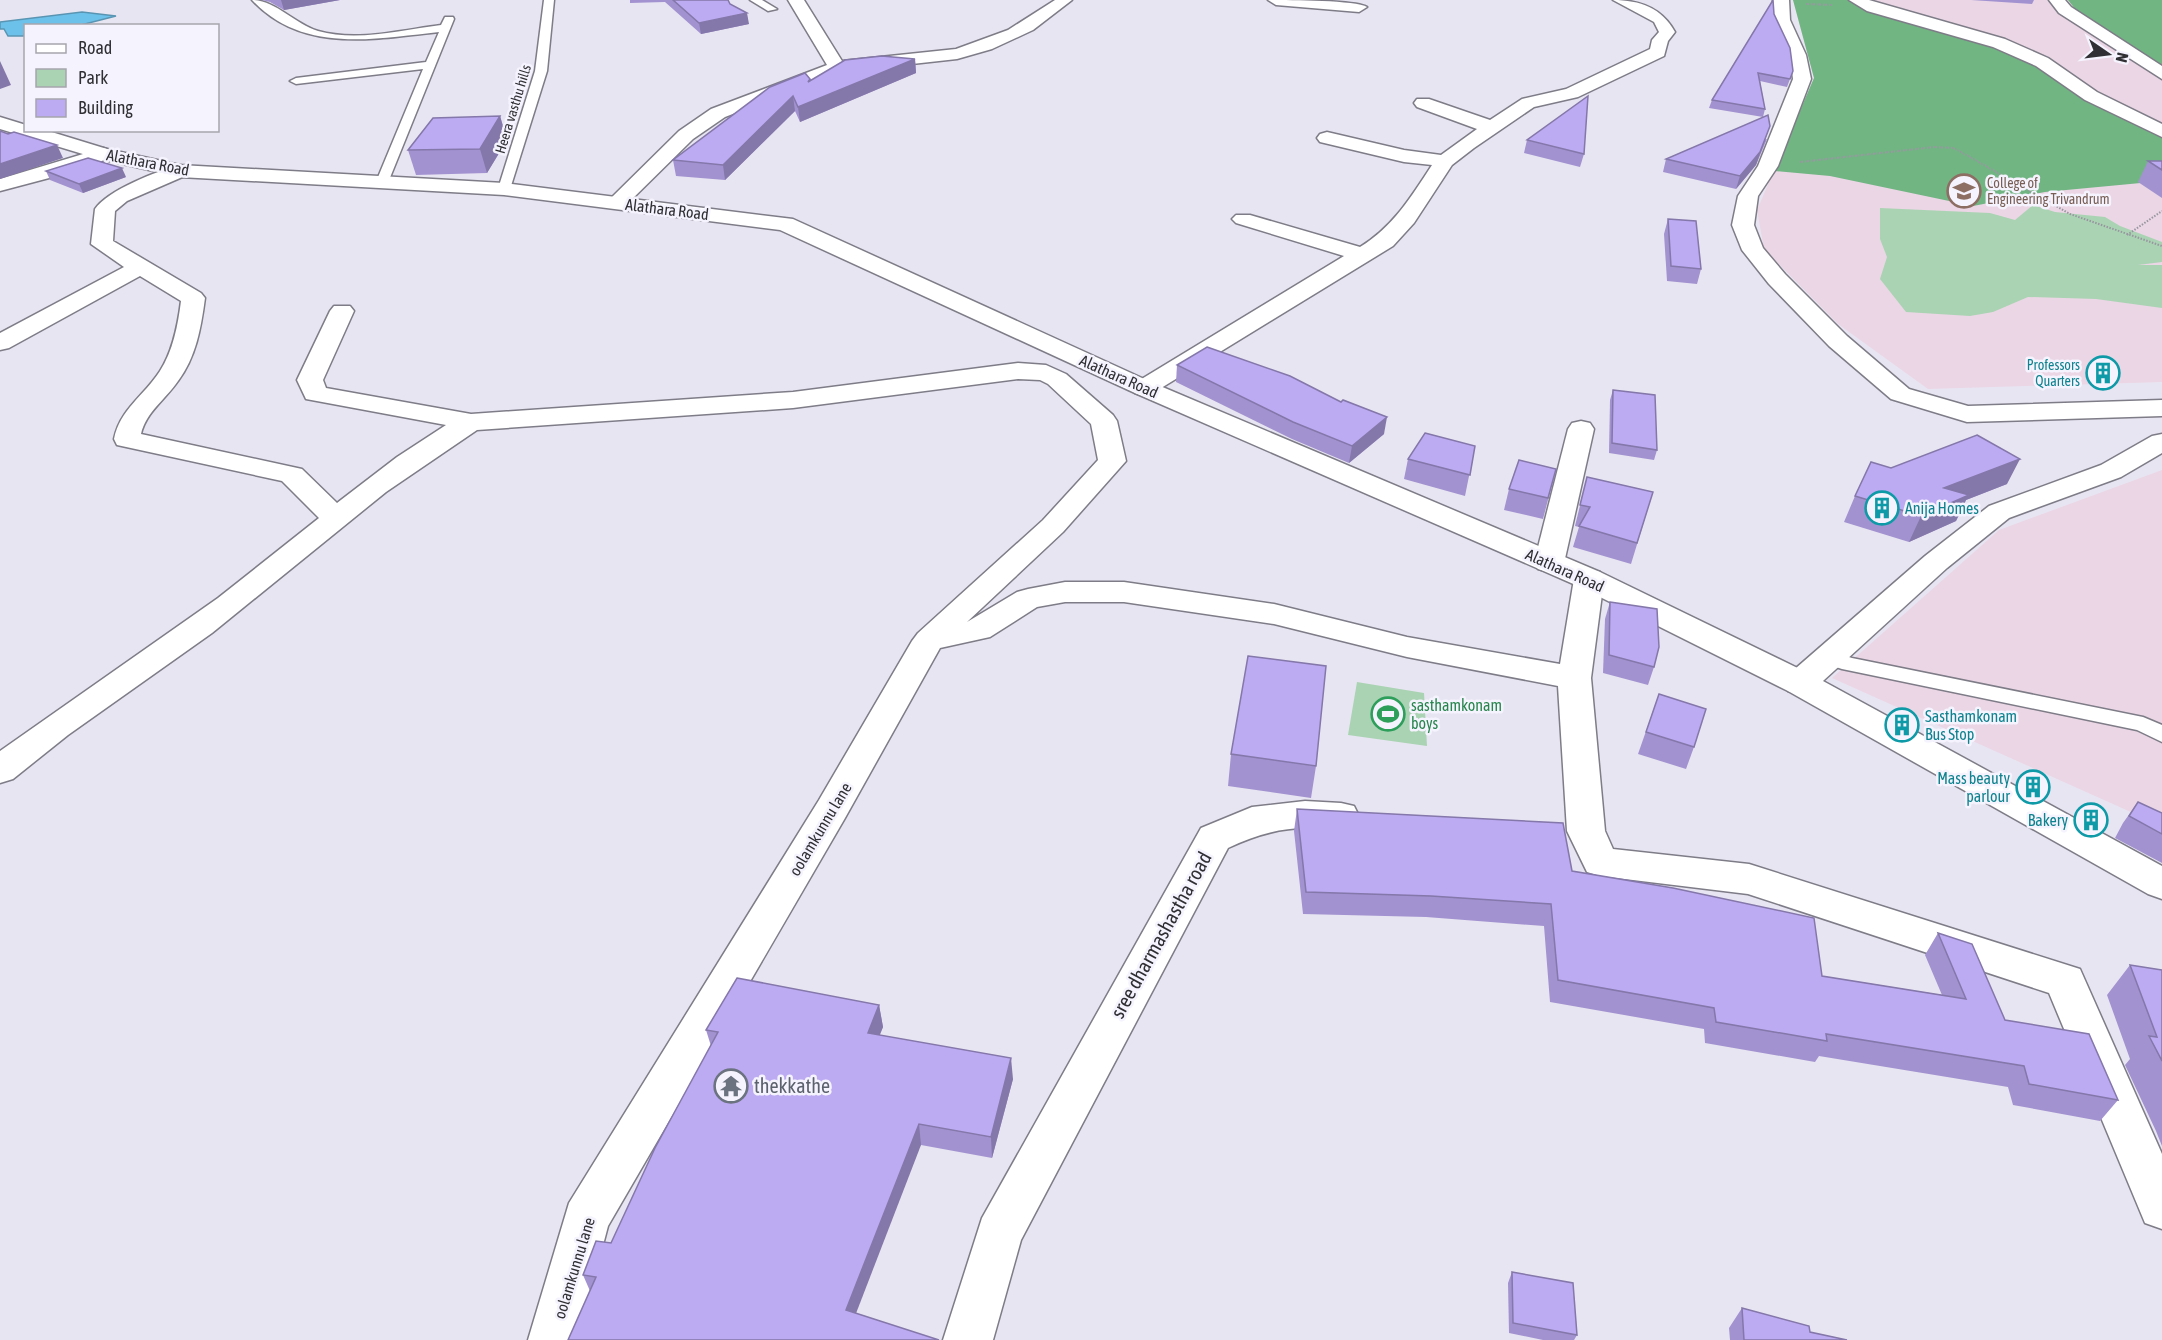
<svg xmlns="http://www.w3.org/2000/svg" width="2162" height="1340" font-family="'Asap Condensed',sans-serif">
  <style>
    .education { fill: #ebd6e5 }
    .green { fill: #aad3b3 }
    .forest { fill: #71b583 }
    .water { fill: #6bc1ea; stroke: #5995b3; stroke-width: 1.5 }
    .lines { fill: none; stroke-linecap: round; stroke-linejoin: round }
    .service-casing { stroke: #7e7c87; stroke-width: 3 }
    .minor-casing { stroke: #7e7c87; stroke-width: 3 }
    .tertiary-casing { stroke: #7e7c87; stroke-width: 3 }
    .path { stroke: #9896a0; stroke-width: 2; stroke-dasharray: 1.5 1.5; stroke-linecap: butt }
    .service { fill: #fff; fill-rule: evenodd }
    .minor { fill: #fff; fill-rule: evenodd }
    .tertiary { fill: #fff; fill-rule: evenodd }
    .wall { fill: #a292d0 }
    .shaded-wall { fill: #8477a9 }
    .building { fill: #bcaaf2; stroke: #8477a9; stroke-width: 1.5 }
    .labels { text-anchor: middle; stroke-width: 5; stroke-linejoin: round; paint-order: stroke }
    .far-street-label { font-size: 14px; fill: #302f34; stroke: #f5f3fd }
    .far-education-label { font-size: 14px; fill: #785e54; stroke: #f5f3fd; text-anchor: start }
    .far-culture-label { font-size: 14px; fill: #0d838f; stroke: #f5f3fd; text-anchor: end }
    .street-label { font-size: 16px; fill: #302f34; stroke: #f5f3fd }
    .culture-label { font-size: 16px; fill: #0d838f; stroke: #f5f3fd; text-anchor: start }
    .leisure-label { font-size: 16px; fill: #27864d; stroke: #f5f3fd; text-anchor: start }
    .near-street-label { font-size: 20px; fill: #302f34; stroke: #f5f3fd }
    .near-worship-label { font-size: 20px; fill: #5b616d; stroke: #f5f3fd; text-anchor: start }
  </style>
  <rect width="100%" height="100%" fill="#e8e5f2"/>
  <g class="education">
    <path d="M1793,0H2162V382L1928,389L1838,324L1764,249L1757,210L1814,78Z"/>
    <path d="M2162,470V826L1832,678L1999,530Z"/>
  </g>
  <g class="green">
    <path d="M2033,205L2055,212L2105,217L2120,226L2162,242V262L2138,265H2162V308L2096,299L2028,297L1993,312L1970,316L1906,312L1880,279L1887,257L1880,239V208L1990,213L2015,220Z"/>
    <path d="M1357,682L1424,693L1427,746L1348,735Z"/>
  </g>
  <g class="forest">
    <path d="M1793,0H1850L1992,44L2036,64L2162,135V181L2045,192L1973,206L1830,176L1774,171L1814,78Z"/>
    <path d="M2068,0H2162V66L2075,9Z"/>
  </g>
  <path class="water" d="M82,12L116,16L81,25L26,26L24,36H8L4,29H0V22Z"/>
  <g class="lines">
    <defs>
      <g id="service">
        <path d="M252,0C275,0 295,24 318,31C357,42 402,30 441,25L445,17H453L454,19L387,185H377L376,182L423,69L296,84L290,81L296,78L426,62L439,32C374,39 302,54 252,0Z"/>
        <path d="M544,0H554L547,71L510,189L504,193L498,189L535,71Z"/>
        <path d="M750,0H762L777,9L768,11Z"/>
        <path d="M1827,650L1852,658L2143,717L2162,725V742L2137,730L1842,669L1820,662L1817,657L1820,652Z"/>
      </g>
      <g id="minor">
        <path d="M788,0H804L842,61L956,49L1008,30L1055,0H1072L1033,30L992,49L957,59L840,72L725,117L693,139L624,207H610L607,203L610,199L679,131L711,109L827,65Z"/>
        <path d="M1268,0C1286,0 1356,0 1367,7L1359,12L1276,5Z"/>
        <path d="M1613,0C1640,0 1662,8 1675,32L1668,41L1664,56L1578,97L1534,107L1474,148L1452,165L1414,223L1393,246L1153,393L1144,396L1135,393L1131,388L1135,383L1344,256L1236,223L1232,219L1236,215H1250L1360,247C1393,227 1411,197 1432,165L1404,162L1320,142L1317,138L1320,134L1327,132L1404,150L1441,155L1477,129L1417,107L1414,103L1417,99H1429L1490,120L1522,99L1566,89L1650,49L1652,40L1659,32L1654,22Z"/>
        <path d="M1773,0H1789L1790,20L1806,55L1811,79L1778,166L1758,196L1754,225L1763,248L1785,274L1847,336L1909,389L1968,406L2162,400V416L1967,422L1891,399L1829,346L1769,284L1742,250L1732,225L1738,196L1758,166L1793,79L1790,55L1774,20Z"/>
        <path d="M1849,0H1869L2005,39L2048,58L2097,92L2162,124V137L2085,100L2036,66L1993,47L1867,11Z"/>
        <path d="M2049,0H2065L2071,7L2162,66V79L2059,13Z"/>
        <path d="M103,148L110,150L113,154L110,158L68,173L0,191V179Z"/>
        <path d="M180,165L187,167L190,171L187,175L127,201L115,211L113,241L201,293L205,298C201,328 196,357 178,381C166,399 146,412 141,434L302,469L337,503L397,457L446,425L306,399L297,380L330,311L334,306H350L354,311L323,380L326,388L471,414L793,392L1018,363L1046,365L1066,374L1113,415L1117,421L1126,461L1063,532L967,622L1017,592L1028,589L1065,582H1124L1274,604L1407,637L1560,664L1574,579L1578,572L1589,570L1600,572L1604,579L1591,678L1605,831L1613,849L1749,864L2080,969L2162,1154V1229L2145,1223L2049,993L1748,894L1600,876L1587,872L1567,831L1558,686L1407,657L1274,624L1124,602H1065L1037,607L990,637L940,648L845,818L608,1226L578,1340H528L569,1203L819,800L912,641L918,633L1043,520L1098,460L1091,424L1048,384L1040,380L1018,379L793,408L477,430L386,492L212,633L68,735L13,779L0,783V751L218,598L319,518L282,481L117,445L114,439C120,409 144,396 160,371C173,351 178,325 181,301L140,276L9,348L0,350V333L124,267L91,244L95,209C108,190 157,171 180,165Z"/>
        <path d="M1581,421L1590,423L1594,429L1564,563L1560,569L1549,572L1538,569L1534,563L1568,429L1572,423Z"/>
        <path d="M2162,434V453L2121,477L2009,518L1947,568L1812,691L1800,694L1788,691L1783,683L1788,675L1925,556L1989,506L2101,465L2152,436Z"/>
        <path d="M1305,801L1341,803L1354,806L1359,816L1354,826C1338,831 1323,827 1306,828C1278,828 1253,836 1228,848L1021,1240L993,1340H943L982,1218L1201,828L1252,807Z"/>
      </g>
      <path id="tertiary" d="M0,117L26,125V130H45L107,149L180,165L504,183L793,219L1153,383L1600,572L1812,675L2162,866V899L2148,894L1788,691L1578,586L1135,393L780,230L504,195L180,177L96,158L0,129Z"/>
    </defs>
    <use href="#service" class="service-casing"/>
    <use href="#minor" class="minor-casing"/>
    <use href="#tertiary" class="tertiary-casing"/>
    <g class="path">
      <path d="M1806,4L1832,5"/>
      <path d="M1800,162L1934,147L1954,148L2070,214L2162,246"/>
      <path d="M2127,235L2162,211"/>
    </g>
    <use href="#service" class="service"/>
    <use href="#minor" class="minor"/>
    <use href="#tertiary" class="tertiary"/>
  </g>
  <g class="wall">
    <path d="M262,0H340L284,10L270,2Z"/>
    <path d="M630,0H728L730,4L749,24L701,34L665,2L630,3Z"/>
    <path d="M1971,0H2034L2032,4Z"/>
    <path d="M1774,14L1793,71L1787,87L1760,81L1765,109L1763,117L1709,108L1712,100Z"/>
    <path d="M915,59L916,73L800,122L795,111L725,180L676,176L673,160L811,80Z"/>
    <path d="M500,116L507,140L487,173L416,175L408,150Z"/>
    <path d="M1767,139L1756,165L1736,189L1663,172L1666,159Z"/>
    <path d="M1527,140L1584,154L1580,167L1524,153Z"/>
    <path d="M2148,161H2162V198L2138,182Z"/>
    <path d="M46,171L126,177L83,193L50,180Z"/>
    <path d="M1668,219L1701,269L1697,284L1667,281L1664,234Z"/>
    <path d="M1177,365L1384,434L1349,463L1292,439L1176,382Z"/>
    <path d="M1613,390L1657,450L1654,460L1609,453L1610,400Z"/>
    <path d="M1475,446L1465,496L1404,479L1408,459Z"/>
    <path d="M1891,468L2007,484L1966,500L1956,521L1909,542L1844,522L1855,496Z"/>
    <path d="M1556,469L1543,519L1504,510L1509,489Z"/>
    <path d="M1587,477L1653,492L1631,564L1573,547L1579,527L1575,526Z"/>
    <path d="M1610,602L1654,667L1648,685L1603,673L1605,619Z"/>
    <path d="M1659,694L1694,747L1686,769L1638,754Z"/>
    <path d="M1231,754L1316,766L1311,798L1228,786Z"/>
    <path d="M2138,802L2162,813V863L2115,838L2123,823Z"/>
    <path d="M1297,809L1572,871L1822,976L1942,995L1925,955L1938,933L2005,1020L2118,1100L2100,1121L2013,1105L2008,1087L1819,1056L1815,1062L1705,1043L1704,1029L1550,1002L1544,926L1426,917L1303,914L1294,831Z"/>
    <path d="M2130,965L2162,970V1146L2156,1131L2125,1065L2130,1059L2107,995Z"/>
    <path d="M879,1005L883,1027L879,1035L1013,1079L992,1158L921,1145L590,1291L583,1275L611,1243L711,1046L706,1030Z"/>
    <path d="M1512,1272L1577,1335L1574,1340H1543L1509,1333L1508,1283Z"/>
    <path d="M1742,1308L1810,1332L1847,1340H1730L1729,1328Z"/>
  </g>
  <g class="shaded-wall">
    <path d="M281,0H340L284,10Z"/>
    <path d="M747,13L749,24L701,34L699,23Z"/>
    <path d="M915,59L916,73L800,122L798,107Z"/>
    <path d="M0,61L11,85L0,89Z"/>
    <path d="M793,96L795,111L725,180L723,165Z"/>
    <path d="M500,116L507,140L487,173L480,149Z"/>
    <path d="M1770,126L1756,165L1736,189L1740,176Z"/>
    <path d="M57,145L63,158L0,179V164Z"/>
    <path d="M122,168L126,177L83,193L79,184Z"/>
    <path d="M1387,417L1384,434L1349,463L1352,446Z"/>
    <path d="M2020,459L2007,484L1966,500L1956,521L1909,542L1921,516L1944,488Z"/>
    <path d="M879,1005L883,1027L872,1055L868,1033Z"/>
    <path d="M1011,1058L1013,1079L992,1158L991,1137Z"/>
    <path d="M919,1124L921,1145L850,1329L846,1310Z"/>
  </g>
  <g class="building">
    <path d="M673,0H728L730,4L747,13L699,23Z"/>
    <path d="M1773,0L1774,14L1790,48L1793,71L1790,79L1758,73L1765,109L1712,100Z"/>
    <path d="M882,56L915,59L798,107L793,96L723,165L673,160L770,87L805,73L810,79L808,82L845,60Z"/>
    <path d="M1588,96L1584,154L1527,140Z"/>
    <path d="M1768,115L1770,126L1760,152L1740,176L1666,159Z"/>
    <path d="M500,116L480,149L408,150L433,118Z"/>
    <path d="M0,131L8,134L14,132L57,145L0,164Z"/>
    <path d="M88,158L122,168L79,184L46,171Z"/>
    <path d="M2148,161H2162V170Z"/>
    <path d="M1668,219L1696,221L1701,269L1671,266Z"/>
    <path d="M1207,347L1290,376L1341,402L1343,400L1387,417L1352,446L1293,422L1177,365Z"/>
    <path d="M1613,390L1655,395L1657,450L1612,443Z"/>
    <path d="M1425,433L1475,446L1470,475L1408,459Z"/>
    <path d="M1977,435L2020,459L1944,488L1969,495L1921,516L1855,496L1871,462L1891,468Z"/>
    <path d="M1519,460L1556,469L1548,498L1509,489Z"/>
    <path d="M1587,477L1653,492L1637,543L1579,526L1590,507L1580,505Z"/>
    <path d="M1610,602L1657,609L1659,647L1654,667L1609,655Z"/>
    <path d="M1248,656L1326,666L1316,766L1231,754Z"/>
    <path d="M1659,694L1706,709L1694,747L1646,732Z"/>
    <path d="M2138,802L2162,813V834L2129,816Z"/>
    <path d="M1297,809L1563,823L1572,871L1673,888L1814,918L1822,976L1966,999L1938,933L1972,944L2005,1020L2089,1034L2118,1100L2029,1084L2024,1066L1826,1034L1827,1041L1716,1022L1714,1008L1558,980L1551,904L1431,896L1306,892Z"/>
    <path d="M2130,965L2162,970V1061L2149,1036L2157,1037Z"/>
    <path d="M737,978L879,1005L868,1033L1011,1058L991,1137L919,1124L846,1310L939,1340H568L596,1277L583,1275L596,1241L611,1243L655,1148L718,1032L706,1030Z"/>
    <path d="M1512,1272L1573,1283L1577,1335L1513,1323Z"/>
    <path d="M1742,1308L1809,1326L1810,1332L1847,1340H1744Z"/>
  </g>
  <defs>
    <symbol id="university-ring" viewBox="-11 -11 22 22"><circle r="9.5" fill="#f5f3fd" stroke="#8d6e63" stroke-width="1.5"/><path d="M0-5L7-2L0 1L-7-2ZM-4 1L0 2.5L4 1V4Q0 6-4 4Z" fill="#8d6e63"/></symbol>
    <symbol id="building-ring" viewBox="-11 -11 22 22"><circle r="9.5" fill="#f5f3fd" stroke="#0f9aa8" stroke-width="1.5"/><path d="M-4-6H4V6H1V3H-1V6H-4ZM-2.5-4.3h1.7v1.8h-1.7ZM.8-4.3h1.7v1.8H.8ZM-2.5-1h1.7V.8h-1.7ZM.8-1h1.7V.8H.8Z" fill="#0f9aa8"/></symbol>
    <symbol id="stadium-ring" viewBox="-11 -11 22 22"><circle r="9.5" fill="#f5f3fd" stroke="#2e9e5b" stroke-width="1.5"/><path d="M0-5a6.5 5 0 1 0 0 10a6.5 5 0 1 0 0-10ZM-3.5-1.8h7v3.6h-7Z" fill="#2e9e5b"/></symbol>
    <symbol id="temple-ring" viewBox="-11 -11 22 22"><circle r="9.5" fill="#f5f3fd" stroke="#6b7280" stroke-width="1.5"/><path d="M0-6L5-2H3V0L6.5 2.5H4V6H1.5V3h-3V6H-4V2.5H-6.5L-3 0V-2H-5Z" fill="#6b7280"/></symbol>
  </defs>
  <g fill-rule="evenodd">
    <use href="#university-ring" x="1945" y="172" width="38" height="38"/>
    <use href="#building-ring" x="2084" y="354" width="38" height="38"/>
    <use href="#building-ring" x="1863" y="489" width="38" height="38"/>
    <use href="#stadium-ring" x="1369" y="695" width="38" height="38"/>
    <use href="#building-ring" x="1883" y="706" width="38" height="38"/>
    <use href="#building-ring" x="2014" y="768" width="38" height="38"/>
    <use href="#building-ring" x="2072" y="801" width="38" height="38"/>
    <use href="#temple-ring" x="712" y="1067" width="38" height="38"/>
  </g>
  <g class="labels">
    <g class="far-street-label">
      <text transform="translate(513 109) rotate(-73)" y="5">Heera vasthu hills</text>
    </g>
    <g class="far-education-label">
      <text x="1987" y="188">College of<tspan x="1987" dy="16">Engineering Trivandrum</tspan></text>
    </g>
    <g class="far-culture-label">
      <text x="2080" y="370">Professors<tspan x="2080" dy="16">Quarters</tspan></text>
    </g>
    <g class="street-label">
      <text transform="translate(148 162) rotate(11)" y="6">Alathara Road</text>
      <text transform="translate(667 209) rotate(7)" y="6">Alathara Road</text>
      <text transform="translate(1119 376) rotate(24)" y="6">Alathara Road</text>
      <text transform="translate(1565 570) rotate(24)" y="6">Alathara Road</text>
      <text transform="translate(820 829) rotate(-59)" y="6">oolamkunnu lane</text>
      <text transform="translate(574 1268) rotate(-73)" y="6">oolamkunnu lane</text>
    </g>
    <g class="culture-label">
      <text x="1905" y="514">Anija Homes</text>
      <text x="1925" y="722">Sasthamkonam<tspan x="1925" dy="18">Bus Stop</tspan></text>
      <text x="2010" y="784" text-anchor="end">Mass beauty<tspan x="2010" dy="18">parlour</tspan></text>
      <text x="2068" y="826" text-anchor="end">Bakery</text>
    </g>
    <g class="leisure-label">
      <text x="1411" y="711">sasthamkonam<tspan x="1411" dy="18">boys</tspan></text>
    </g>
    <g class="near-street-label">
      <text transform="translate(1161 935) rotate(-61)" y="7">sree dharmashastha road</text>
    </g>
    <g class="near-worship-label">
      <text x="754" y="1093">thekkathe</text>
    </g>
  </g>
  <rect x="24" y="24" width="195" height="108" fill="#f5f3fd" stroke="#a6a5ad" stroke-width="1.5"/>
  <rect x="36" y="44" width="30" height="9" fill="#ffffff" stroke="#a6a5ad" stroke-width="1.5"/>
  <text x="78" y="54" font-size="18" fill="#302f34">Road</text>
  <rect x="36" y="69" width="30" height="18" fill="#aad3b3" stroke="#a6a5ad" stroke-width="1.5"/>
  <text x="78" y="84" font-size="18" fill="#302f34">Park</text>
  <rect x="36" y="99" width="30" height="18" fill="#bcaaf2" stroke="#a6a5ad" stroke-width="1.5"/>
  <text x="78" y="114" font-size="18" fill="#302f34">Building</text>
  <g transform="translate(2108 54) rotate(104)" stroke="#f5f3fd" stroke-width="4.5" paint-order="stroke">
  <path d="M0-4.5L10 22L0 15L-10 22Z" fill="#302f34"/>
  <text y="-9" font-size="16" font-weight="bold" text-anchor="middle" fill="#302f34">N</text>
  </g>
</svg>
